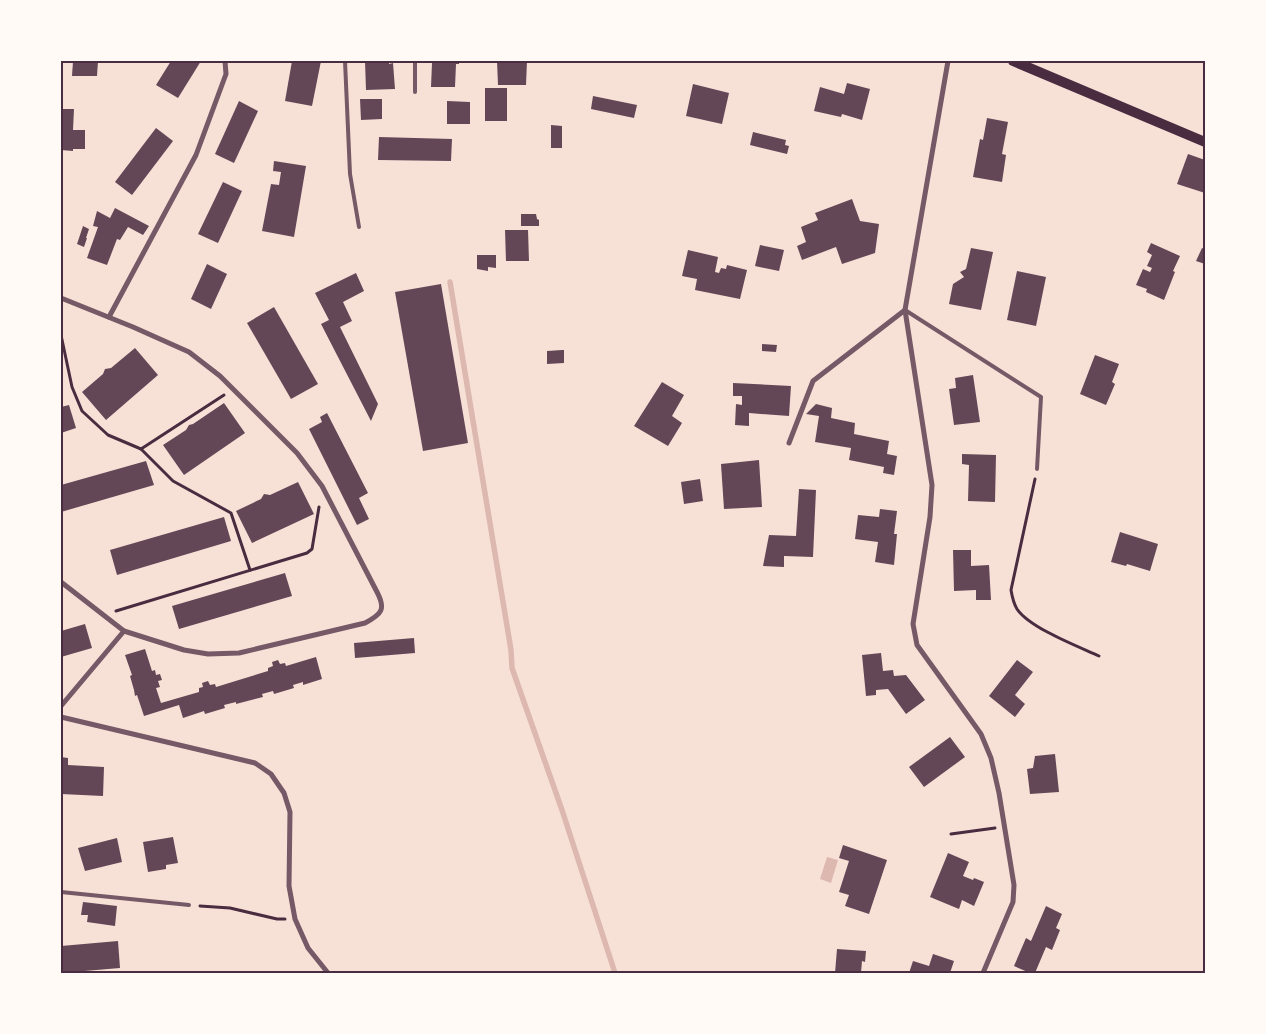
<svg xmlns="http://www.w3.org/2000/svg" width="1266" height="1034" font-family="Poppins,sans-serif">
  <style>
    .water { fill: #dcb8b0 }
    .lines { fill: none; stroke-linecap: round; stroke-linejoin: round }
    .stream { stroke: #dcb8b0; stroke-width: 5.5 }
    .building { fill: #644757 }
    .path { stroke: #4a2c40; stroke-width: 3 }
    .service { stroke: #755966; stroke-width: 4 }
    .minor { stroke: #755966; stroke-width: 5 }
    .secondary { stroke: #4a2c40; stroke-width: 10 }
    .neatline { fill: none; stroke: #4a2c40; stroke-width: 2 }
  </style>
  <rect width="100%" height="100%" fill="#f7e1d7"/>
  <path class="water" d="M827,857L838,860L831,883L820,879Z"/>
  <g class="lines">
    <path class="stream" d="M450,282L511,650L512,668L562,810L615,973"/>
  </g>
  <g class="building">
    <path d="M73,61H98L97,76H72Z"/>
    <path d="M171,61H201L178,98L156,85Z"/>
    <path d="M292,61H321L312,106L285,101Z"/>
    <path d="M365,61H389V64L393,63L395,89L366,90Z"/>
    <path d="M439,61H459V64H456L455,87H431L432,63H439Z"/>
    <path d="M497,61H527L526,85H498Z"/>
    <path d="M847,83L870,89L862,120L842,114L841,117L814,111L820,87L844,94Z"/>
    <path d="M693,84L729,93L722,124L686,116Z"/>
    <rect x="485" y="88" width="22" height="33"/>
    <path d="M593,96L637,105L634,118L591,109Z"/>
    <path d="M360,99H382V119L361,120Z"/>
    <path d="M239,101L258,111L234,163L215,154Z"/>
    <path d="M447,101L470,102V124H447Z"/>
    <path d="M61,109H74L73,130H85V149H73V151L61,150Z"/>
    <path d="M987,118L1008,122L1002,154L1006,155L1002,182L973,177L980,139L983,140Z"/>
    <path d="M551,125L562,126V148H551Z"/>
    <path d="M156,128L173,141L132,195L115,182Z"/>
    <path d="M753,132L786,140L785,145L789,146L787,154L750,145Z"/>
    <path d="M379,137L452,139L451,161L378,160Z"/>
    <path d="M1188,154L1205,160V193L1177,184Z"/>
    <path d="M274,161L306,166L294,237L262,231L271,184L279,185L281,172L273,171Z"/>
    <path d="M223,182L242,191L218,243L198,234Z"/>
    <path d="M852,199L860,221L879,224L875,253L842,264L836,247L802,260L797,246L806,242L801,227L818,220L815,213Z"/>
    <path d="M115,208L149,226L143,235L128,227L120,240L117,239L107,265L87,258L98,227L93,226L97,211L110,218Z"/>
    <path d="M521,214H536L537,219L539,220V226H521Z"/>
    <path d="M83,226L89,229L86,238H87L84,247L77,244Z"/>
    <path d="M505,230H528L529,261H506Z"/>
    <path d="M1151,243L1180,256L1173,271L1175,272L1164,300L1146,292L1147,289L1136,285L1143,269L1150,272L1152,268L1147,266L1152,255L1147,252Z"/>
    <path d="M760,245L784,250L779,271L755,266Z"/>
    <path d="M971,248L993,252L981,310L949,304L953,284L964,277L960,272L966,269Z"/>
    <path d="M1202,248L1205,249V264L1196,261Z"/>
    <path d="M688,250L718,257L715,272L719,273L721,268L726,269L727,265L747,270L740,299L695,290L697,279L682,276Z"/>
    <path d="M477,255H496V268L488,267V271L477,269Z"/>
    <path d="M207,264L227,274L211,309L191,299Z"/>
    <path d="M1017,271L1046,277L1036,326L1007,320Z"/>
    <path d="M356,273L364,291L343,302L352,321L340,327L378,404L371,421L321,324L329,320L315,293Z"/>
    <path d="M441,284L468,443L423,451L395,292Z"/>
    <path d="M274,307L318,384L291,399L247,323Z"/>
    <path d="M762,344L777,345L776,352L762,351Z"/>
    <path d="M135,348L158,375L106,420L82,392L103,374L105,369L111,368Z"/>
    <path d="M562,350H564V363L547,364V351Z"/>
    <path d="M1095,355L1119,364L1112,382L1115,384L1106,405L1080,394Z"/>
    <path d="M973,375L980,422L954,425L949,389L956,388L955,378Z"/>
    <path d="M662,382L684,395L672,416L682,423L668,446L634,426Z"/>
    <path d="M733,383L791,386L789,416L749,413V426L735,425L736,404L742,405V396H733Z"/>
    <path d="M224,403L245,433L184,475L163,445L186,430L189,425L193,424Z"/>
    <path d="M816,404L832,408L831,418L855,423L854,434L889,441L887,454L897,456L894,475L883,473L884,467L849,460L851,448L815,442L819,416L806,414Z"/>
    <path d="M69,405L76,428L61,433V407Z"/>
    <path d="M327,413L368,493L359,498L369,519L357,525L309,429L322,422L320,417Z"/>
    <path d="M962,454L996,455L995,502L968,501L969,465L962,464Z"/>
    <path d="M759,460L762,507L724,509L721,464Z"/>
    <path d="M146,461L154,485L61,512V485Z"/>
    <path d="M700,479L703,501L684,504L681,482Z"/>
    <path d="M298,482L314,514L252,543L236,511L261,499L264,494L270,495Z"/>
    <path d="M799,489L816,490L813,557L784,556V567L763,566L769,535L796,536Z"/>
    <path d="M880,509L897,511L894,534H897L894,565L875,562L878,542L855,539L858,515L879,517Z"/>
    <path d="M224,517L231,541L117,575L110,550Z"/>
    <path d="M1120,532L1158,544L1150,571L1127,564L1126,566L1111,562Z"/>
    <path d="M953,550H971V566L989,565L991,600H976V590L954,591Z"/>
    <path d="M285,573L292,596L179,629L172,606Z"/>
    <path d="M85,624L92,648L61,657V631Z"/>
    <path d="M414,638L415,653L355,658L354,643Z"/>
    <path d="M145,649L152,671L155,670L156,675L160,674L162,680L158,681L160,687L156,688L161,703L199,692V688L203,687L202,683L208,681L210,685L215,684L216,687L268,671V668L273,666L272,662L278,660L280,664L285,663L286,666L316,657L322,679L303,685V682L293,685L294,688L274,694L273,691L262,694L263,697L236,704V702L224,705L225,708L205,714L204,711L183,718L179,705L144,716L137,695L135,696L134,690L130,676L132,675L125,655Z"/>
    <path d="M881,653L883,671L893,670L894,676L906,675L925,700L906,714L888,689L876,690V695L866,696L862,655Z"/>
    <path d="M1017,660L1033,672L1015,695L1025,704L1015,717L989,696Z"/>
    <path d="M950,737L965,757L924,787L909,767Z"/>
    <path d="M1055,754L1059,792L1030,794L1027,769L1033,768L1035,756Z"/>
    <path d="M61,757L68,758V765L104,767L103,796L61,794Z"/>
    <path d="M173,837L178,863L166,865V869L148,872L143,842Z"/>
    <path d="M117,838L122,862L85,871L78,848Z"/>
    <path d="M843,845L887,860L869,914L845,906L849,895L839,892L849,861L839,858Z"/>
    <path d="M948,853L969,862L963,876L973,880L974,878L984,882L974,906L962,900L959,909L930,897Z"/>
    <path d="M83,902L117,906L115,926L87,922L88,915H81Z"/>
    <path d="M1046,906L1062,914L1056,928L1060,930L1052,950L1046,947L1035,973H1030L1014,966L1026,938L1031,941Z"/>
    <path d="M118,941L120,968L61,973V946Z"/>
    <path d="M837,949L866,951L865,962L862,961L861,973H835Z"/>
    <path d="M933,954L954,961L950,973H909L913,961L929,966Z"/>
  </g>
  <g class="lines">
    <g class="path">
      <path d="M61,335L72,387L82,411L108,435L141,449L224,395"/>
      <path d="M141,449L173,481L231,513L250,570"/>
      <path d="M1035,479L1011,590C1012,596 1014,604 1017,609C1030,628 1077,646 1099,656"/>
      <path d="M116,611L307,553L312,549L319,507"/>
      <path d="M951,834L995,828"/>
      <path d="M200,906L230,908L277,919H285"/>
    </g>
    <g class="service">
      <path d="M345,61L350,174L359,227"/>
      <path d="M415,92V61"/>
      <path d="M905,310L1041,397L1037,469"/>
      <path d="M61,892L189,905"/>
    </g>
    <g class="minor">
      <path d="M948,61L905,310L932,485L930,517L913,624L917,645L981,734L991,758L999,793L1014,885L1013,902L983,973"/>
      <path d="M61,298L133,327L189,352L220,376L297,453L322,486L377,592C386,609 382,614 365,623L239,653L208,654L184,650L124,631L61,582"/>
      <path d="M109,317L196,155L226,74L225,61"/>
      <path d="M789,443L813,381L905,310"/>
      <path d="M61,706L124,631"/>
      <path d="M61,717L255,763L271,774L284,793L290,812L289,886L295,919L308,948L328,973"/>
    </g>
    <path class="secondary" d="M1013,61L1205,142"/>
  </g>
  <rect width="1266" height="1034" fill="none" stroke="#fffaf5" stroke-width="125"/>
  <rect x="62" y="62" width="1142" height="910" class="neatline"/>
</svg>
